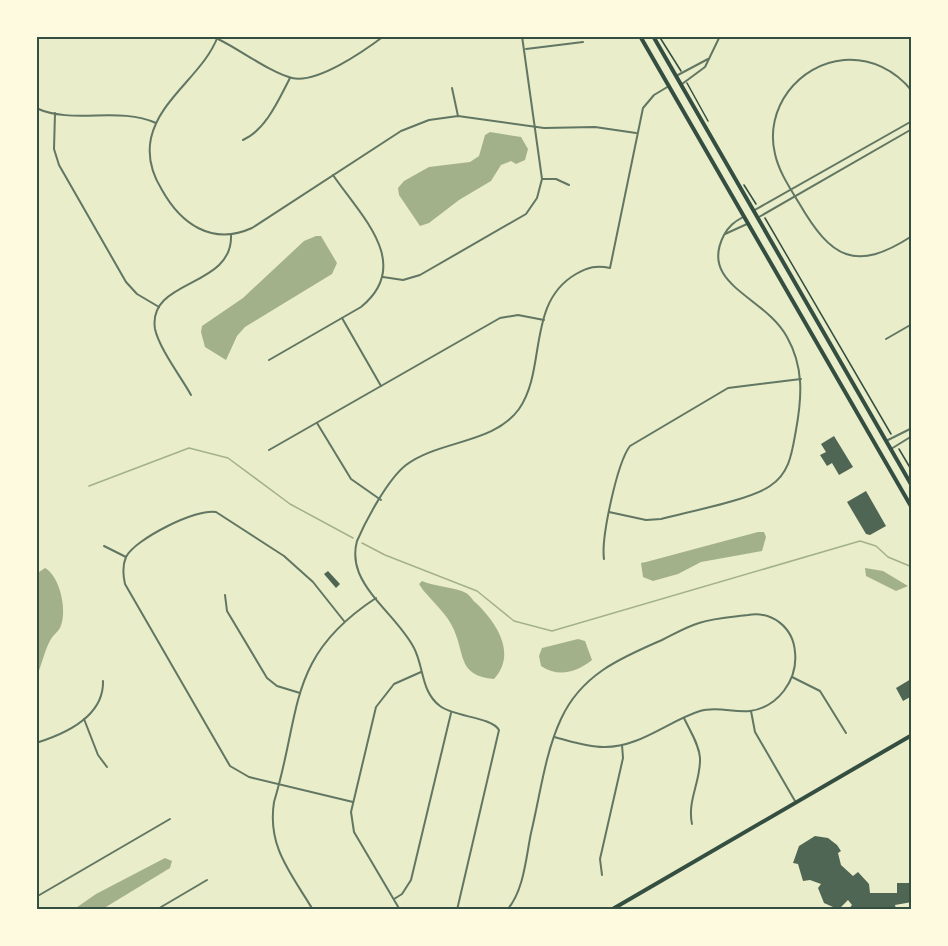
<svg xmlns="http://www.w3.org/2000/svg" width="948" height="946" font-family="'Libre Baskerville',serif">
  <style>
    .water { fill: #a3b18a }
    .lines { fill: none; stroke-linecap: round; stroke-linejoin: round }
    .stream { stroke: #a3b18a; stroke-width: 1.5 }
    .building { fill: #4f6655 }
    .path { stroke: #344e41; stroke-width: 1.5 }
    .minor { stroke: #617663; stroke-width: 2 }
    .secondary { stroke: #344e41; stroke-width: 4 }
    .neatline { fill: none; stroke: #344e41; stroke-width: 2 }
  </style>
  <rect width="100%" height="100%" fill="#e9edc9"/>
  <g class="water">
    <path d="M490,132L521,137L528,149L525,160L516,164L511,161L501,165L491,181L459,200L429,223L420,226L399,195L398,188L404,181L429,167L470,162L479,156L485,135Z"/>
    <path d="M316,236H321L337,263L332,274L245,327L237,336L226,360L205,347L201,332L202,326L243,298L304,241Z"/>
    <path d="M758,532H764L766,537L762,551L701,562L678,574L653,581L643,577L641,563L646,562Z"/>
    <path d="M45,568C60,576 68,612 60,628C58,632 53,635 51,639C44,651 42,665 36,678V574Z"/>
    <path d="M865,568L883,571L908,586L896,591L866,576Z"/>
    <path d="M422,581C435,587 456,587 466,593C470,595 473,601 476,603C497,623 517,654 494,679C458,676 465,655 454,630C448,615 433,602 423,590L419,584Z"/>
    <path d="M578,639L585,641L592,660C577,672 559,678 541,666L539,656L542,648Z"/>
    <path d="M165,858L172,861L170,868L101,910H73L96,894Z"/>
  </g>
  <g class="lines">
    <g class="stream">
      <path d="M89,486L189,448L228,458L290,504L353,538"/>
      <path d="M362,543L385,555L477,591L514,621L552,631L860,541L876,546L888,557L912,567"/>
    </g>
  </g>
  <g class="building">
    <path d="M834,436L853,467L839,475L832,463L827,466L820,455L826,452L821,444Z"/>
    <path d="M866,491L886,526L870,535L866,534L847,502Z"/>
    <path d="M328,571L340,584L336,588L324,574Z"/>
    <path d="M911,679L912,696L903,701L896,688Z"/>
    <path d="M815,836L828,838L837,845L841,851L838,853L841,865L853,876L858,872L869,884L870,893H897V883H912V902L895,905L896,909L848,910L852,905L848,900L838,910H832L833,907L824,903L818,888L821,884L810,880L803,881L798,864L793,863L799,846Z"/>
  </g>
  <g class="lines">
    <g class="path">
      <path d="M659,36L681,71"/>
      <path d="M687,83L708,121"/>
      <path d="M744,185L756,204"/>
      <path d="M765,218L891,434"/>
      <path d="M899,449L912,471"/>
    </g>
    <g class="minor">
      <path d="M218,36C204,74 160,98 151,138C147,157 152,174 162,190C181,224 212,246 252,228L401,131L429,120L458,116L544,128L595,127L636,133"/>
      <path d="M218,39C239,49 271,73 292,78C317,84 364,51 384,36"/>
      <path d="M526,49L583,42"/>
      <path d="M676,76L708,59"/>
      <path d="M682,84L705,67L720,36"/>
      <path d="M452,88L458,116"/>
      <path d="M912,91C895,70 871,58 844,60C798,64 764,109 775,154C779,172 790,188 799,203C831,258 855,273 912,236"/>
      <path d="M36,108C73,125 118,106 156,123"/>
      <path d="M55,113L54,149L59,165L126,282L137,294L159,307"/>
      <path d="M243,140C266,130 279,99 290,78"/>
      <path d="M542,179H556L569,185"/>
      <path d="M753,211L912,121"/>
      <path d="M759,217L912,129"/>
      <path d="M725,234L747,224"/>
      <path d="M383,277L403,280L420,275L526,214L537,198L542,179L522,36"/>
      <path d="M342,318L381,386"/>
      <path d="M886,339L912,324"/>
      <path d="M269,360L361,307C414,264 360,215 333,175"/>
      <path d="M191,395C181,377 159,348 155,329C147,278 234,289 231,234"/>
      <path d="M317,423L351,479L381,500"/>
      <path d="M886,441L912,428"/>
      <path d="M891,449L912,436"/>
      <path d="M269,450L500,318L518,315L544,320"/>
      <path d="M609,512L646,520L661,519C687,512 750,500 770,486C790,473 792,452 796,430C802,397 804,367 787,337C765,296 698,285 724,235C729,226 734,222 743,217"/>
      <path d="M104,546L126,557"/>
      <path d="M604,559C601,538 617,463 630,446L728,388L801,379"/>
      <path d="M225,595L227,611L267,678L277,686L300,693"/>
      <path d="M344,621L313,582L284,556L216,512C197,508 135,539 126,557C122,566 123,575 125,584L230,766L249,777L353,802"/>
      <path d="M792,677L820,691L846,733"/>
      <path d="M751,711L755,732L795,801"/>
      <path d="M684,718C690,731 699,744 700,758C701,781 687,800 692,824"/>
      <path d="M84,719L98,755L107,767"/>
      <path d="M36,743C65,734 104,716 103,681"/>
      <path d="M602,875L600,859L623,758L622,745"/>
      <path d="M36,897L170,819"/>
      <path d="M394,899L402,894L411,880L451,713"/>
      <path d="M156,910L207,880"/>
      <path d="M313,910C291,873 267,847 274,802C302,710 286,657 376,598"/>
      <path d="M400,910L354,832L351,812L376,707L394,684L421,672"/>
      <path d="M457,910L499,730C492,717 454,717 440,706C421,692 424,667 414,648C400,621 371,601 359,573C355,563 354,552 357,541C366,520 388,479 406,465C439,440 494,444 519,409C547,369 526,303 576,274C588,267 597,265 610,268L643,108L654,95L669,86"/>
      <path d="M507,910C524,891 526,857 531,833C540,796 545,753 561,719C581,675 620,658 662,640C674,634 686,627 699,623C714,618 732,617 748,615C772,611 793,627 795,652C798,680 778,707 750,711C734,713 717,706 700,711C668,721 639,748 603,747C587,747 570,741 554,737"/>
    </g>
    <g class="secondary">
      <path d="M640,36L912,508"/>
      <path d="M653,36L912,486"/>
      <path d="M611,910L912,735"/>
    </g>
  </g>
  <rect width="948" height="946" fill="none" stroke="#fefae0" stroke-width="75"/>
  <rect x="38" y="38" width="872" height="870" class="neatline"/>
</svg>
